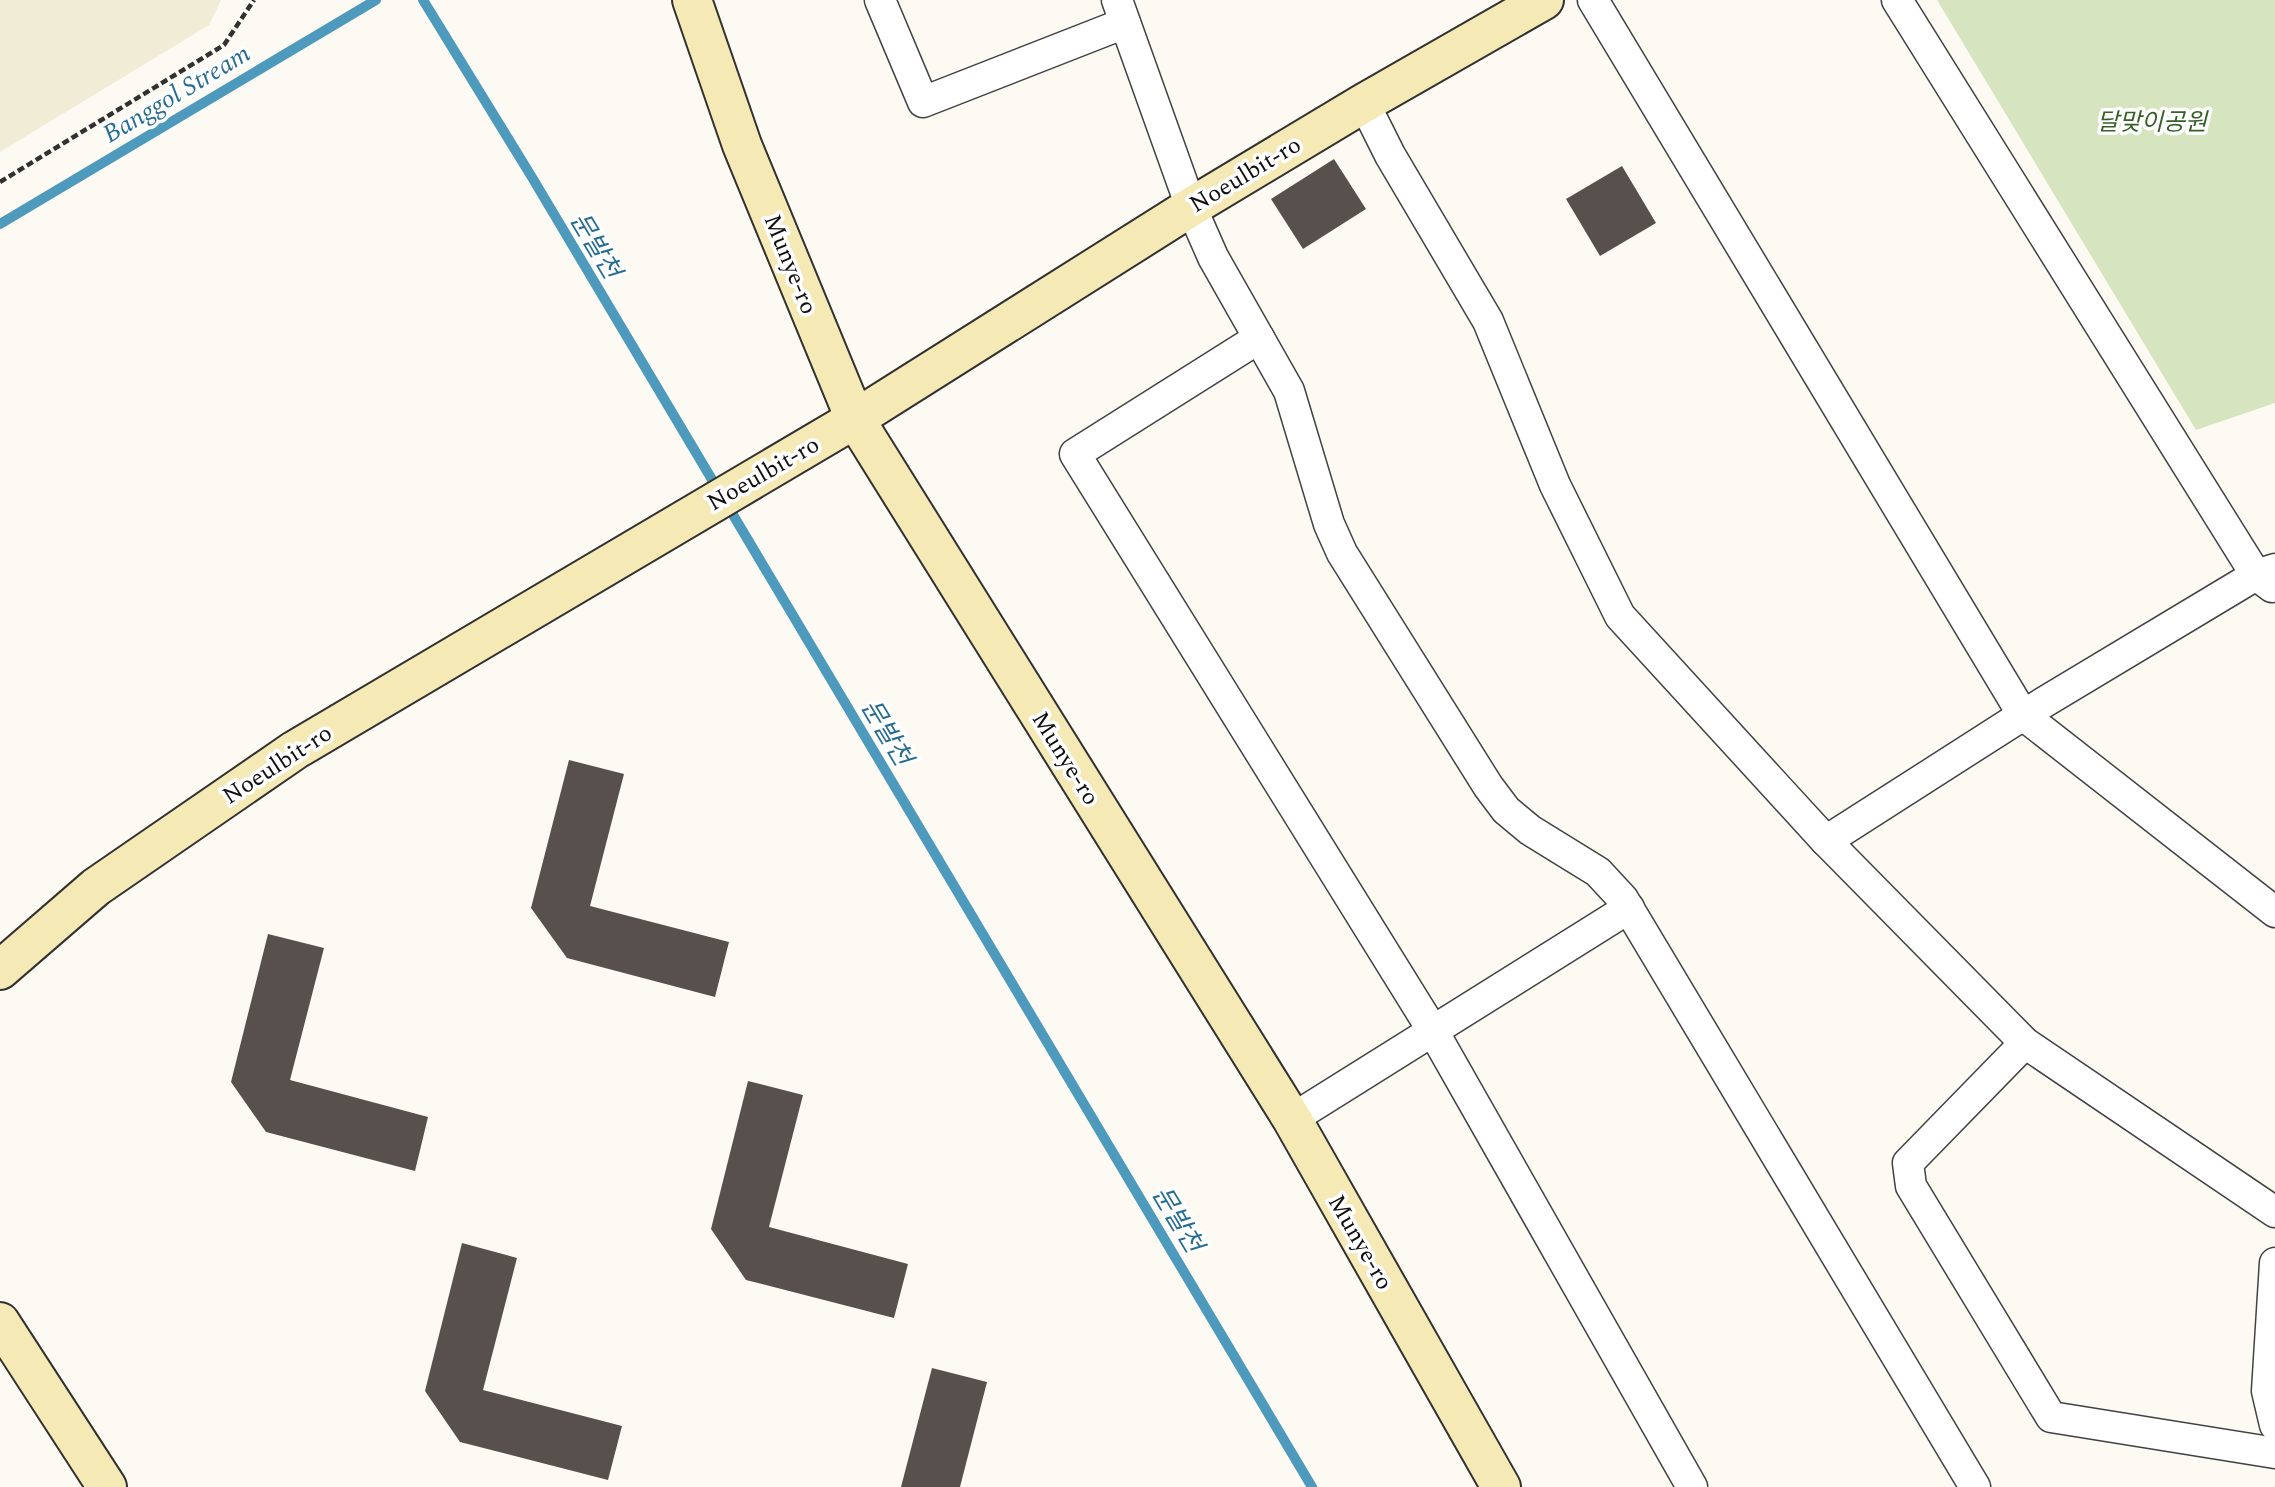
<svg xmlns="http://www.w3.org/2000/svg" width="2275" height="1487" font-family="Spectral,'Noto Sans KR',serif">
  <style>
    .farmland { fill: #f1ecd5 }
    .green { fill: #d6e5c0 }
    .lines { fill: none; stroke-linecap: round; stroke-linejoin: round }
    .stream { stroke: #4d9abd; stroke-width: 10 }
    .building { fill: #57504d }
    .street-casing { stroke: #424242; stroke-width: 33 }
    .secondary-casing { stroke: #313131; stroke-width: 42 }
    .path { stroke: #313131; stroke-width: 4.5; stroke-dasharray: 7 3.5; stroke-linecap: butt }
    .street { stroke: #fff; stroke-width: 30 }
    .secondary { stroke: #f5e9b6; stroke-width: 38 }
    .labels { text-anchor: middle; stroke-width: 7; stroke-linejoin: round; paint-order: stroke }
    .park-label { font-size: 24px; font-style: italic; fill: #376027; stroke: #fff }
    .street-label { font-size: 24px; fill: #0f0f0f; stroke: #fff }
    .water-label { font-size: 26px; font-style: italic; fill: #276d93; stroke: #fff }
  </style>
  <rect width="100%" height="100%" fill="#fdfaf3"/>
  <path class="farmland" d="M0,0H221L209,25L0,152Z"/>
  <path class="green" d="M1937,0H2275V403L2196,430Z"/>
  <g class="lines">
    <g class="stream">
      <path d="M423,0L533,179L1312,1487"/>
      <path d="M0,224L376,0"/>
    </g>
  </g>
  <g class="building">
    <path d="M1334,159L1366,209L1303,249L1271,199Z"/>
    <path d="M1622,166L1656,223L1600,256L1566,199Z"/>
    <path d="M569,760L624,774L590,906L729,942L715,997L567,958L531,908Z"/>
    <path d="M268,934L324,948L290,1080L428,1117L415,1171L266,1132L231,1082Z"/>
    <path d="M748,1081L803,1095L769,1227L908,1264L894,1318L746,1280L711,1229Z"/>
    <path d="M462,1243L517,1258L483,1390L622,1426L608,1480L460,1442L425,1391Z"/>
    <path d="M932,1368L987,1382L960,1487H901Z"/>
  </g>
  <g class="lines">
    <defs>
      <g id="street">
        <path d="M880,0L923,102L1125,23"/>
        <path d="M1117,0L1191,207L1213,257L1289,391L1329,524L1342,553L1488,786L1506,810L1530,830L1598,872L1623,899L1975,1487"/>
        <path d="M1593,0L2023,715L2275,912"/>
        <path d="M1897,0L2256,575L2272,587"/>
        <path d="M1364,103L1390,155L1488,321L1555,485L1620,616L1826,841"/>
        <path d="M1259,338L1075,454L1433,1031L1692,1487"/>
        <path d="M2275,569L2256,575L2023,715L1826,841L2025,1043L2275,1212"/>
        <path d="M2025,1043L1908,1163L1911,1186L2051,1417L2275,1453"/>
        <path d="M1292,1119L1629,908"/>
        <path d="M2275,1263L2267,1391L2275,1425"/>
      </g>
      <g id="secondary">
        <path d="M692,0L742,145L855,419L1292,1119L1501,1487"/>
        <path d="M0,970L96,887L295,750L855,419L1191,207L1364,103L1544,0"/>
        <path d="M0,1322L107,1487"/>
      </g>
    </defs>
    <use href="#street" class="street-casing"/>
    <use href="#secondary" class="secondary-casing"/>
    <path class="path" d="M0,182L224,45L254,0"/>
    <use href="#street" class="street"/>
    <use href="#secondary" class="secondary"/>
  </g>
  <g class="labels">
    <g class="park-label">
      <text x="2152" y="130">달맞이공원</text>
    </g>
    <g class="street-label">
      <text transform="translate(1245 174) rotate(-31)" y="8">Noeulbit-ro</text>
      <text transform="translate(791 264) rotate(68)" y="8">Munye-ro</text>
      <text transform="translate(763 473) rotate(-30)" y="8">Noeulbit-ro</text>
      <text transform="translate(1066 758) rotate(58)" y="8">Munye-ro</text>
      <text transform="translate(277 764) rotate(-33)" y="8">Noeulbit-ro</text>
      <text transform="translate(1361 1242) rotate(60)" y="8">Munye-ro</text>
    </g>
    <g class="water-label">
      <text transform="translate(176 93) rotate(-31)" y="9">Banggol Stream</text>
      <text transform="translate(596 245) rotate(59)" y="9">문발천</text>
      <text transform="translate(887 732) rotate(59)" y="9">문발천</text>
      <text transform="translate(1178 1219) rotate(59)" y="9">문발천</text>
    </g>
  </g>
</svg>
